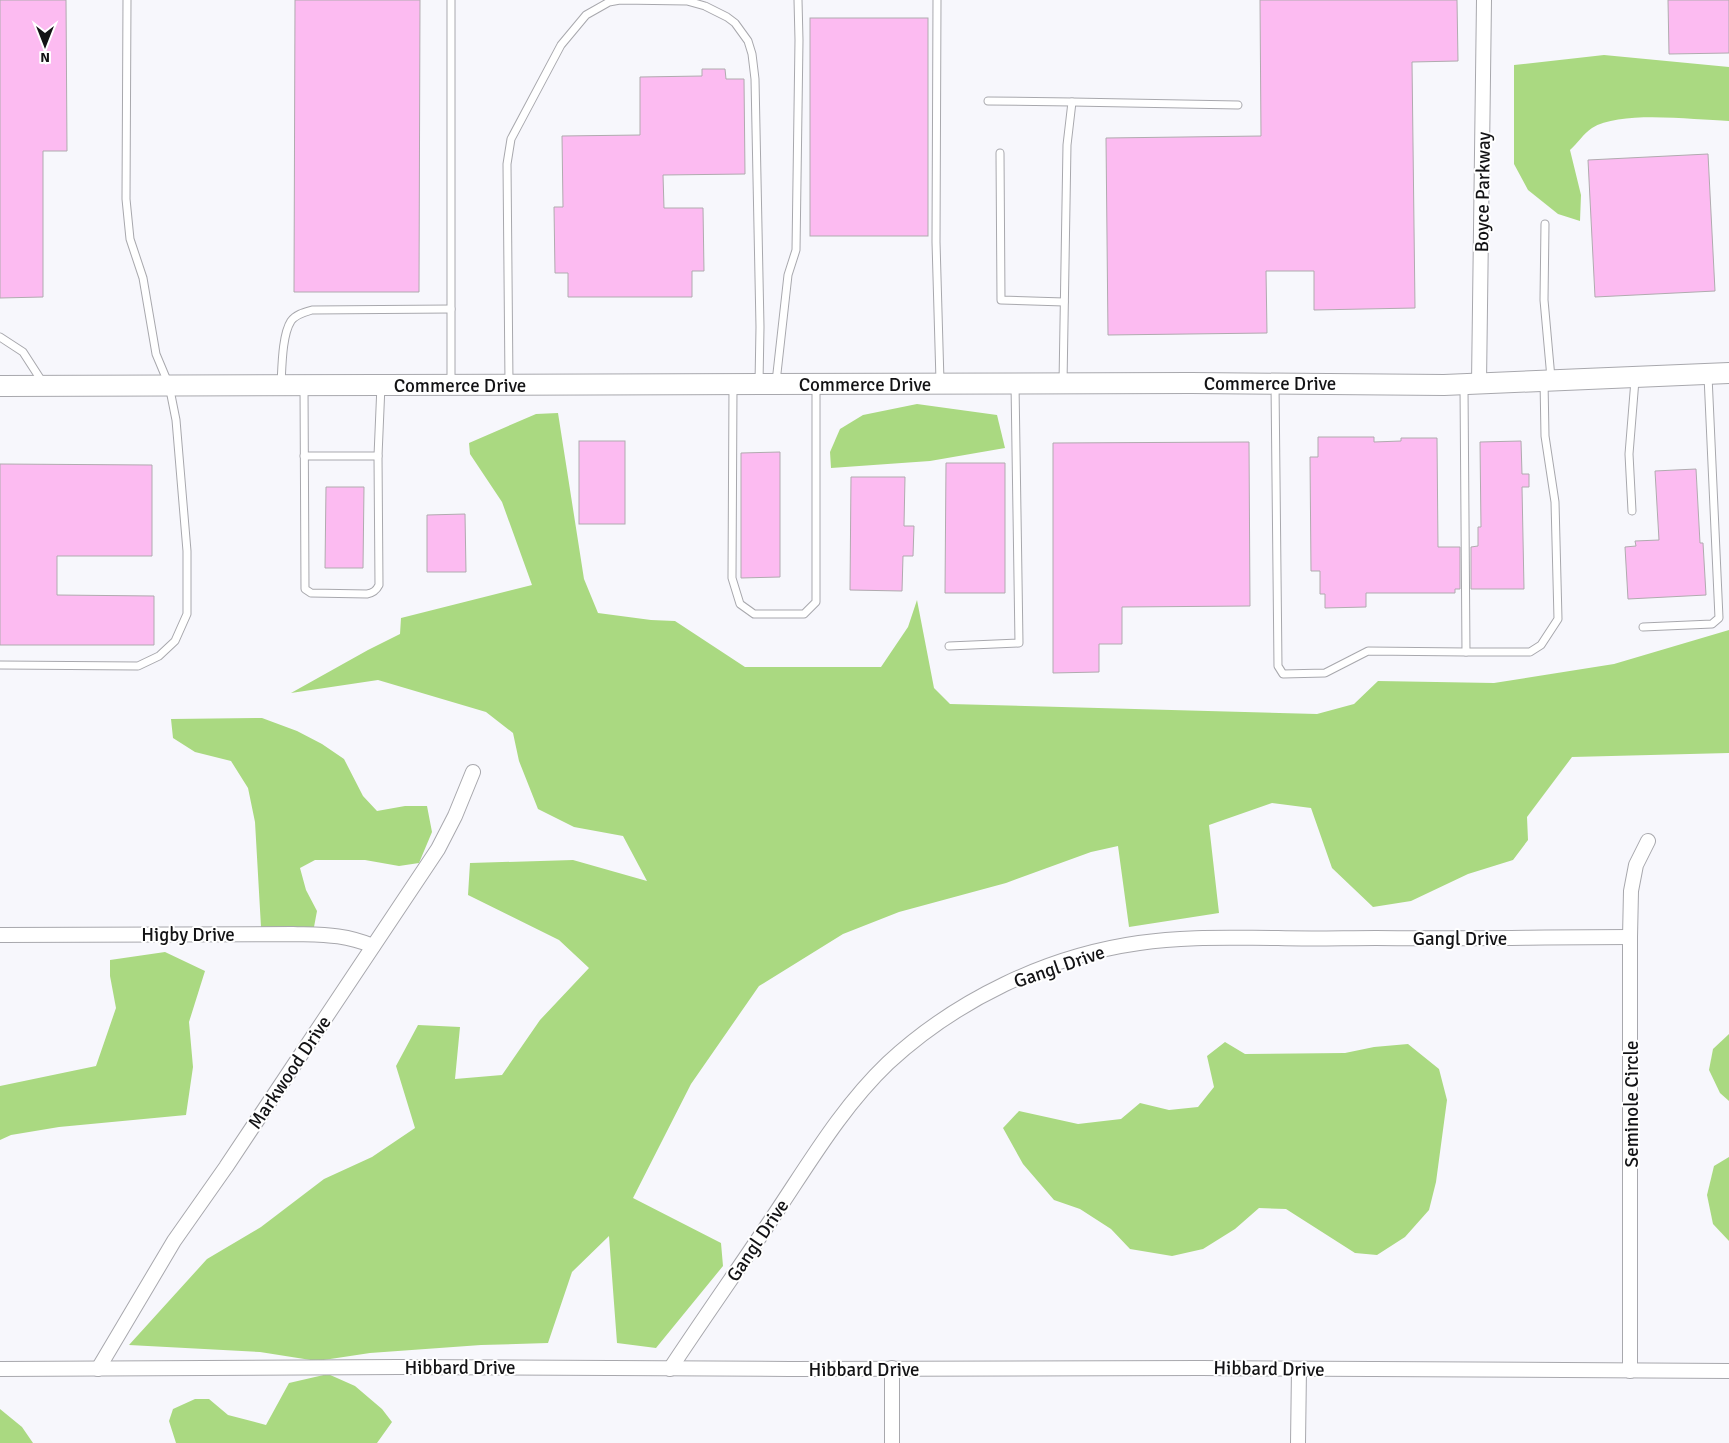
<svg xmlns="http://www.w3.org/2000/svg" width="1729" height="1443" font-family="Signika,sans-serif">
  <style>
    .forest { fill: #aad981 }
    .building { fill: #fcbbf1; stroke: #b0abaf }
    .lines { fill: none; stroke-linecap: round; stroke-linejoin: round }
    .lane-casing { stroke: #a8a8ad; stroke-width: 9 }
    .street-casing { stroke: #a8a8ad; stroke-width: 16 }
    .secondary-casing { stroke: #a8a8ad; stroke-width: 22 }
    .lane { stroke: #fff; stroke-width: 7 }
    .street { stroke: #fff; stroke-width: 14 }
    .secondary { stroke: #fff; stroke-width: 20 }
    .labels { text-anchor: middle; stroke-width: 4; stroke-linejoin: round; paint-order: stroke }
    .street-label { font-size: 19px; fill: #131315; stroke: #fff }
  </style>
  <rect width="100%" height="100%" fill="#f7f7fc"/>
  <g class="forest">
    <path d="M1604,55L1729,67V121C1694,120 1621,110 1592,128C1584,133 1577,144 1570,150L1581,195L1580,221L1558,214L1528,190L1514,164V65Z"/>
    <path d="M917,404L997,415L1005,448L930,461L831,468L830,452L840,429L863,415Z"/>
    <path d="M558,413L584,579L598,613L651,620L675,621L745,667H881L908,627L917,600L934,688L950,704L1317,714L1354,704L1378,681L1494,683L1614,664L1729,630V753L1572,757L1527,817L1528,840L1513,860L1468,874L1411,901L1373,907L1332,868L1311,808L1272,803L1209,825L1219,913L1129,927L1118,846L1091,852L1006,883L899,912L843,934L759,986L691,1084L633,1198L721,1243L723,1266L656,1348L617,1343L609,1236L572,1272L548,1343L481,1345L370,1353L317,1361L260,1352L129,1345L207,1259L261,1227L324,1179L372,1157L415,1128L396,1066L418,1025L460,1027L455,1079L502,1075L540,1020L589,968L559,940L468,895L470,863L573,860L647,881L623,836L574,827L538,809L519,761L513,733L486,712L378,680L291,693L368,650L400,634L401,618L532,585L502,502L470,454L469,443L536,414Z"/>
    <path d="M262,718L297,731L322,744L344,759L363,796L377,811L405,806H427L432,832L419,863L399,866L365,860H315L300,868L306,890L317,911L314,927H261L255,822L248,788L231,761L195,752L173,738L171,719Z"/>
    <path d="M165,952L205,971L189,1022L193,1067L186,1115L59,1127L11,1135L0,1140V1086L96,1066L116,1008L110,976V960Z"/>
    <path d="M1729,1034V1101L1720,1093L1709,1070L1713,1049Z"/>
    <path d="M1225,1042L1245,1054L1345,1053L1374,1047L1408,1044L1439,1069L1447,1100L1436,1182L1429,1210L1405,1237L1377,1255L1355,1253L1286,1209L1259,1208L1235,1229L1203,1249L1172,1256L1130,1249L1111,1229L1080,1209L1054,1200L1023,1164L1003,1128L1019,1111L1078,1124L1121,1119L1140,1103L1169,1110L1198,1107L1214,1087L1207,1056Z"/>
    <path d="M1729,1157V1241L1713,1224L1707,1195L1714,1166Z"/>
    <path d="M328,1374L355,1386L382,1409L392,1422L377,1443H176L169,1421L173,1409L195,1399H209L228,1415L266,1425L289,1383Z"/>
    <path d="M0,1409L22,1427L33,1443H0Z"/>
  </g>
  <g class="building">
    <path d="M0,0H66L67,151H43V297L0,298Z"/>
    <path d="M295,0H420L419,292H294Z"/>
    <path d="M1260,0H1457L1458,61L1412,62L1415,308L1314,310V271H1266L1267,333L1108,335L1106,138L1261,136Z"/>
    <path d="M1668,0H1729V53L1669,54Z"/>
    <rect x="810" y="18" width="118" height="218"/>
    <path d="M702,69H725L726,79H744L745,174L663,175L664,208H703L704,271H692V297H568V273H555L554,207H563L562,136L640,135V77L702,76Z"/>
    <path d="M1708,154L1715,291L1595,297L1588,160Z"/>
    <path d="M1318,437H1374V442L1401,441V438H1437L1438,547H1460V589H1455V593H1366V607L1325,608V594H1320V571H1311L1310,457H1318Z"/>
    <rect x="579" y="441" width="46" height="83"/>
    <path d="M1521,441L1522,474H1529V487H1522L1524,589H1471V547L1478,546V527H1481L1480,442Z"/>
    <path d="M1249,442L1250,606L1122,607V644H1099V672L1053,673V443Z"/>
    <path d="M780,452V577L741,578V453Z"/>
    <path d="M946,463H1005V593H945Z"/>
    <path d="M0,464L152,465V556H57V595L154,596V645H0Z"/>
    <path d="M1696,469L1700,543H1703L1706,595L1628,599L1625,547L1636,546L1635,541L1659,540L1655,471Z"/>
    <path d="M851,477H905L904,526H914L913,556H903L902,591L850,590Z"/>
    <path d="M326,487H364L363,568H325Z"/>
    <path d="M465,514L466,572H427V515Z"/>
  </g>
  <g class="lines">
    <defs>
      <g id="lane">
        <path d="M937,0L936,242L940,381"/>
        <path d="M988,101L1072,102L1067,145L1063,383"/>
        <path d="M1072,102L1238,105"/>
        <path d="M1000,153L1001,300L1064,302"/>
        <path d="M1545,224L1544,300L1551,378"/>
        <path d="M0,337L23,352L43,383"/>
        <path d="M451,382V0"/>
        <path d="M776,382L788,275L796,250L799,40L798,0"/>
        <path d="M509,383L507,164L511,139L561,45L586,15L609,2L620,0L687,1L705,6L727,17L735,23L748,41L752,54L755,79L760,327L759,383"/>
        <path d="M281,384C282,367 282,335 291,321C296,314 305,312 312,310L451,309"/>
        <path d="M1275,384L1278,666L1283,674L1325,673L1368,651L1466,652"/>
        <path d="M304,386L305,589L311,593L367,594C373,593 376,591 379,585L378,456L381,385"/>
        <path d="M733,387L732,578L740,604L754,614H804L816,602V385"/>
        <path d="M1464,387L1466,652H1530L1541,645L1558,619L1555,502L1545,436L1544,381"/>
        <path d="M304,456H378"/>
        <path d="M1632,511L1629,454L1635,380"/>
        <path d="M1643,627L1712,624L1719,618L1708,376"/>
        <path d="M949,646L1019,643L1015,384"/>
        <path d="M0,665L138,666L159,656L175,641L187,614V551L176,420L169,385L156,354L143,278L130,239L126,199L127,0"/>
      </g>
      <g id="street">
        <path d="M1479,383L1484,0"/>
        <path d="M0,935L293,934C324,935 344,934 373,946"/>
        <path d="M0,1369L399,1367L790,1369L1201,1368L1729,1371"/>
        <path d="M98,1369L174,1241L226,1167L438,849L455,816L473,772"/>
        <path d="M670,1369C705,1316 742,1264 777,1211C811,1160 843,1106 888,1063C956,1000 1047,956 1139,943C1185,936 1232,938 1278,938C1310,939 1343,938 1376,938C1461,939 1545,937 1630,937"/>
        <path d="M1630,1371V937L1631,891L1636,865L1648,841"/>
        <path d="M892,1443V1368"/>
        <path d="M1298,1443L1299,1369"/>
      </g>
      <path id="secondary" d="M0,386L1191,383L1444,385L1729,373"/>
    </defs>
    <use href="#lane" class="lane-casing"/>
    <use href="#street" class="street-casing"/>
    <use href="#secondary" class="secondary-casing"/>
    <use href="#lane" class="lane"/>
    <use href="#street" class="street"/>
    <use href="#secondary" class="secondary"/>
  </g>
  <g class="labels">
    <g class="street-label">
      <text transform="translate(1482 192) rotate(-89)" y="7">Boyce Parkway</text>
      <text x="1270" y="390">Commerce Drive</text>
      <text x="865" y="391">Commerce Drive</text>
      <text x="460" y="392">Commerce Drive</text>
      <text x="188" y="941">Higby Drive</text>
      <text x="1460" y="945">Gangl Drive</text>
      <text transform="translate(1059 966) rotate(-19)" y="7">Gangl Drive</text>
      <text transform="translate(289 1072) rotate(-56)" y="7">Markwood Drive</text>
      <text transform="translate(1631 1104) rotate(-90)" y="7">Seminole Circle</text>
      <text transform="translate(757 1240) rotate(-56)" y="7">Gangl Drive</text>
      <text x="460" y="1374">Hibbard Drive</text>
      <text transform="translate(1269 1368) rotate(1)" y="7">Hibbard Drive</text>
      <text x="864" y="1376">Hibbard Drive</text>
    </g>
  </g>
  <g transform="translate(45 45) rotate(180)" stroke="#ffffff" stroke-width="4" paint-order="stroke">
  <path d="M0-4L9 19L0 12L-9 19Z" fill="#131315"/>
  <text y="-8" font-size="14" font-weight="bold" text-anchor="middle" fill="#131315">N</text>
  </g>
</svg>
